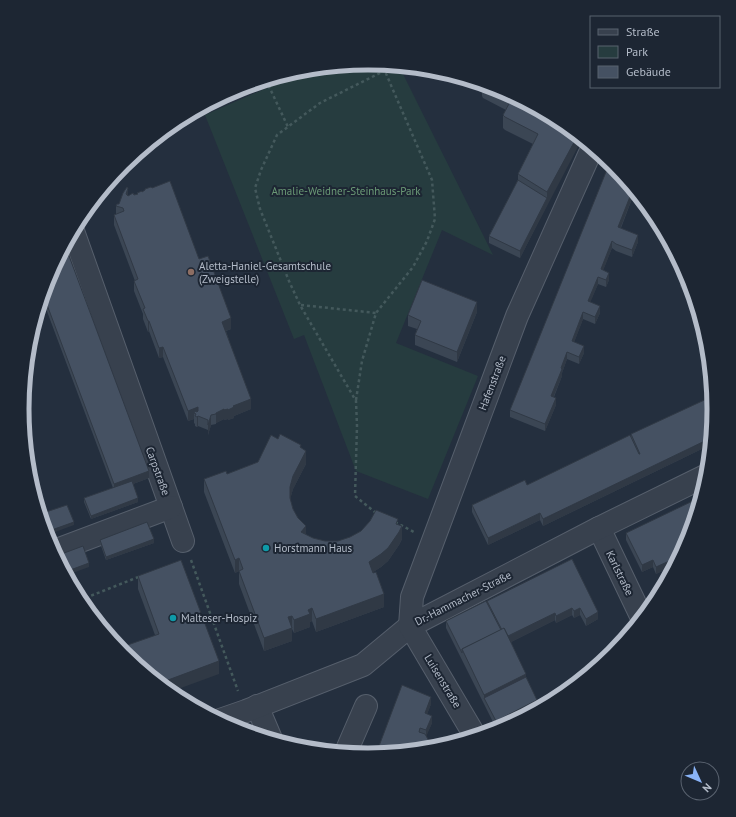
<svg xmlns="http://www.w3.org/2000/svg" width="736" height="817" font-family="'PT Sans',sans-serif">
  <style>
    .green { fill: #263c3f }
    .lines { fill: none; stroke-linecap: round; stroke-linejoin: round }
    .minor-casing { stroke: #565f6c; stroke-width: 24 }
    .path { stroke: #44595c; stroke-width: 2.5; stroke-dasharray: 3 3; stroke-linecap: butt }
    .minor { stroke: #38414e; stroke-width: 22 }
    .wall { fill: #3b4654 }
    .shaded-wall { fill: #303945 }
    .building { fill: #455162; stroke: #303945 }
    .education-dot { fill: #8d6e63; stroke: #1d2633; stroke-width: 1.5 }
    .culture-dot { fill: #0f9aa8; stroke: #1d2633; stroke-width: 1.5 }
    .labels { text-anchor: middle; stroke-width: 4; stroke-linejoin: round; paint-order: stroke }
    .park-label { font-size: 11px; fill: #6b9a76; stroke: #1d2633 }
    .poi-label { font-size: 11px; fill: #b4bcc9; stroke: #1d2633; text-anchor: start }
    .street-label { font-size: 11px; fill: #b4bcc9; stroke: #1d2633 }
    .rim { fill: none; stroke: #b4bcc9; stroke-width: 5 }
  </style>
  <rect width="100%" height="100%" fill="#242f3e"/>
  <path class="green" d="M368,63L399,66L493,255L442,230L396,343L478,376L428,499L356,471L304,335L294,339L205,115L312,68Z"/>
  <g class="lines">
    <defs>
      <g id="minor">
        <path d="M73,231L183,541"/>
        <path d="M599,528L642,618"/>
        <path d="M54,551L171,507"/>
        <path d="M257,706L271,739"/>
        <path d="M220,720L246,711L363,665L410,626L599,528L707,475"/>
        <path d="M475,736L410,626L412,597L517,316L589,155L593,148"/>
        <path d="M346,752L366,706"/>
      </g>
    </defs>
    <use href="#minor" class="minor-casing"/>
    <g class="path">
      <path d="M266,80L288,127"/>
      <path d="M301,305L376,313"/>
      <path d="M356,400L362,361L376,313L413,267L427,241L435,219L432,180L384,69"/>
      <path d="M376,513L355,496L357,426L356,401L300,305L289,281L260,209L255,188L261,170L277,135L320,103L384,71L381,64"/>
      <path d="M395,522L414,532"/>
      <path d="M191,560L238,691"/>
      <path d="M80,600L141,576"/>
    </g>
    <use href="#minor" class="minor"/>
  </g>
  <g class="wall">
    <path d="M423,68L436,69L429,75Z"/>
    <path d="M482,83L560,121L547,205L520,258L489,243V236L518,180V174L533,144L505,130L503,128V115L506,110L483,98L482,96Z"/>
    <path d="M613,164L635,191L621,228L638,242L632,257L616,251L612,248L603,270L609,280L606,287L598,284L590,302L600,313L595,324L583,319L574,342L584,353L579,364L567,359L562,373V376L554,397L556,405L545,431L510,417V410Z"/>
    <path d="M128,188V196L137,194V193L142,192L152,188L199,259L231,329L226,331L251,409L234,416V418L228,420V419L224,420V419L216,423V424L211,425L208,435V430L198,426L197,427L195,426V424L194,423V419L188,421L163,357L159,358L149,331L148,332L143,319V314L134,291V281H135L114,225V215L116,214V206L119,204Z"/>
    <path d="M48,276L149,478L133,484L138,502L91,519L84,502V498L113,488L42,298Z"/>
    <path d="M680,276H688L695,300L690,302L680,286Z"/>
    <path d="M477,312L457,362L415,345V335L417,329L408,326V315Z"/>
    <path d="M714,409L710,445L543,526L540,520L488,545L472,512V505L527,485L631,437V434Z"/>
    <path d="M301,448L306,464L293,489L290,499L293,509L306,535L313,538L325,541H338L398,524L402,539L399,545L388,561L381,567L373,572L384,607L316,632L312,621L310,622V627L294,633L292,629V641L264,651L239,584V571L235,573L204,492V479L227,474L258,462Z"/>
    <path d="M626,533L688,541L675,565L656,574L653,567L642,572L626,540Z"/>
    <path d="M100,540L154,543L106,560L100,543Z"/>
    <path d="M572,559L598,619L586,626L580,615L574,618L572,615L556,623L555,620L511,642L526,677L537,707L496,728L446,628V621L487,602V601Z"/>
    <path d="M138,576L219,674L155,635L138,589Z"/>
    <path d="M431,704L427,714L432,723L426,736L376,754Z"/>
  </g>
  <g class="shaded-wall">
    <path d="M429,69H436L429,75Z"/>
    <path d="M578,135L582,139L520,258V251L547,198V192Z"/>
    <path d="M128,188V198L126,194Z"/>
    <path d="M633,189L635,191L618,234V227Z"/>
    <path d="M638,235V242L632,257V250Z"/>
    <path d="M612,241V248L601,276V269Z"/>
    <path d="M609,273V280L606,287V280Z"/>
    <path d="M598,277V284L588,308V301Z"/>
    <path d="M692,291L695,300L690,302V292Z"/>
    <path d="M477,302V312L457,362V352Z"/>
    <path d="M600,306V313L595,324V317Z"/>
    <path d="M583,312V319L572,348V341Z"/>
    <path d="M231,318V329L222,332V322Z"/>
    <path d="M148,321H149V331L148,332Z"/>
    <path d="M584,346V353L579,364V357Z"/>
    <path d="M163,347V357L159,358V348Z"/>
    <path d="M567,352V359L562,373V376L551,403V396Z"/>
    <path d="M556,398V405L545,431V424Z"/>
    <path d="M251,399V409L234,416V418L228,420V410L233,406Z"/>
    <path d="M198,407V426L197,427V417L196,414L194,413V419L188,421V411Z"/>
    <path d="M224,409V419L216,423V413Z"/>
    <path d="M228,409V419L224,420V410Z"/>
    <path d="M211,415V425L208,435V425Z"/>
    <path d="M711,438L710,445L543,526V519Z"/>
    <path d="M306,451V464L293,489L290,500V487L293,476Z"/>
    <path d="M149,471V478L114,491V484Z"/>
    <path d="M138,498V502L91,519V516Z"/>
    <path d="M540,513V520L488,545V538Z"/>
    <path d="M74,522V525L47,535L46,532Z"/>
    <path d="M306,526V539L301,532Z"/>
    <path d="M402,526V539L399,545L388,561L381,567L369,575V562Z"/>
    <path d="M154,539V543L106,560V557Z"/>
    <path d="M239,558V571L235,573V560Z"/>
    <path d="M676,558V563L675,565L656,574V567Z"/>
    <path d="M653,560V567L642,572V565Z"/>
    <path d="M89,563V567L67,575L65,572Z"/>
    <path d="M384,594V607L316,632V619Z"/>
    <path d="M312,608V621L310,622V627L294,633V620L308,610Z"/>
    <path d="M572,608V615L556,623V616Z"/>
    <path d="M580,608V615L574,618V611Z"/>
    <path d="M598,612V619L586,626V619Z"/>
    <path d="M555,613V620L507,644V637Z"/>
    <path d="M292,616V641L264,651V638L288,617Z"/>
    <path d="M219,661V674L170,692L160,683Z"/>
    <path d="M526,674V684L484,698V705V695Z"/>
    <path d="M431,697V704L425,720V713Z"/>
    <path d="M537,700V707L496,728V721Z"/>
    <path d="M432,716V723L426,737V730Z"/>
  </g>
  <g class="building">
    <path d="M482,83L501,89L560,121L578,135L547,192L518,174L538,134L505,117L503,115L511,100L483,85Z"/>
    <path d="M610,162L613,164L633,189L618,227L638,235L632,250L616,244L612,241L601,269L609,273L606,280L598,277L588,301L600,306L595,317L583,312L572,341L584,346L579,357L567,352L561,368L562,369L551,396L556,398L545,424L510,410Z"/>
    <path d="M518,180L547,198L520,251L489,236Z"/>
    <path d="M170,181L199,259L208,256L231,318L222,322L251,399L233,406L234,407L228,410V409L224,410V409L216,413V414L211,415L208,425V420L198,416L197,417L195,416L196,414L194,413L195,411L197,412L198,411V407L188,411L163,347L159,348L149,321H148L143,309L145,308L134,281L138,279L114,215L124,211L123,208L116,206L117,204H119L123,193L127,187L128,188L126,194L128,196L133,193L134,195L138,194L137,193L142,191V192L145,190V189L151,187L152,188Z"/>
    <path d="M65,245L149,471L114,484L43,294L48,276Z"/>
    <path d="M686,273L688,276L692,291L690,292L680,276Z"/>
    <path d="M422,280L477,302L457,352L415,335L421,321L408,315Z"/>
    <path d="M713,396L714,409L711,438L543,519L540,513L488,538L472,505L525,480L527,485L630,435L639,454H640L631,434Z"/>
    <path d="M280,434L301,445L300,447L306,451L293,476L290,487V498L293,509L298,518L306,526L301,532L313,538L325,541H338L350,537L361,531L370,521L376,510L398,519L396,524L402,526L399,532L388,548L381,554L369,562L373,573L376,572L384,594L316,619L312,608L308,610L310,614L294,620L292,616L288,617L292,628L264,638L239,571L243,569L239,558L235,560L204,479L226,471L227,474L258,462L271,435L278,439Z"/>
    <path d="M132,481L138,498L91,516L84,498Z"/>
    <path d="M701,497L688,541L677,560L676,558L656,567L653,560L642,565L626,533Z"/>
    <path d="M67,505L74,522L46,532L40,514Z"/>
    <path d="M147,522L154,539L106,557L100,540Z"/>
    <path d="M83,546L89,563L65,572L56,556Z"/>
    <path d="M572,559L598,612L586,619L580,608L574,611L572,608L556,616L555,613L508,636L504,628L502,630L487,601Z"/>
    <path d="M181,560L219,661L160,683L123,653L119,648L159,634L138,576Z"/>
    <path d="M82,597L87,609L79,598Z"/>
    <path d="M486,601L501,630L462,649V653L446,621Z"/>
    <path d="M504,628L526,674L484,695L462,649Z"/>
    <path d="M526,677L537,700L496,721L484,698Z"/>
    <path d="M402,685L431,697L425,713L432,716L426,730L420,728L419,732L425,734L433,748L376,754Z"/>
  </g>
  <circle class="education-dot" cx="191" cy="272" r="4"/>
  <g class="culture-dot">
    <circle cx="266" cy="548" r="4"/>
    <circle cx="173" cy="618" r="4"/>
  </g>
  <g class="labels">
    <g class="park-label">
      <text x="346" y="195">Amalie-Weidner-Steinhaus-Park</text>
    </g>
    <g class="poi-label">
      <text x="199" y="270">Aletta-Haniel-Gesamtschule<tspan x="199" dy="13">(Zweigstelle)</tspan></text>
      <text x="274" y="552">Horstmann Haus</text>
      <text x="181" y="622">Malteser-Hospiz</text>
    </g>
    <g class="street-label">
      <text transform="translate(492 383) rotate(-69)" y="4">Hafenstraße</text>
      <text transform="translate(158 471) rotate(70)" y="4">Carpstraße</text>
      <text transform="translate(620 573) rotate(64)" y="4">Karlstraße</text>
      <text transform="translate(463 598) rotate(-27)" y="4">Dr.-Hammacher-Straße</text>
      <text transform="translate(443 681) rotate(59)" y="4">Luisenstraße</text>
    </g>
  </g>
  <path d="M0 0H736V817H0ZM29 409a339 339 0 1 1 678 0a339 339 0 1 1-678 0Z" fill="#1d2633" fill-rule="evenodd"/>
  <path class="rim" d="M29 409a339 339 0 1 1 678 0a339 339 0 1 1-678 0Z"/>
  <rect x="590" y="16" width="130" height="72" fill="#1d2633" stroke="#59626f"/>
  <rect x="598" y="29" width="20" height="6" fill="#38414e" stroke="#59626f"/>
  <text x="626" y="36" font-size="12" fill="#b4bcc9">Straße</text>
  <rect x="598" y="46" width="20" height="12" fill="#263c3f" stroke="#59626f"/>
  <text x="626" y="56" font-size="12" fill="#b4bcc9">Park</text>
  <rect x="598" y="66" width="20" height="12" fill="#455162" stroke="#59626f"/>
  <text x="626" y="76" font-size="12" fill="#b4bcc9">Gebäude</text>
  <g transform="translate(700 781) rotate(134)"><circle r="19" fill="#1d2633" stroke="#59626f"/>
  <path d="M0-3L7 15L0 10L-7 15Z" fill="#8ab4f8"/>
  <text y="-6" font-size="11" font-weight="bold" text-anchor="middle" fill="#b4bcc9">N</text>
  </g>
</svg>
